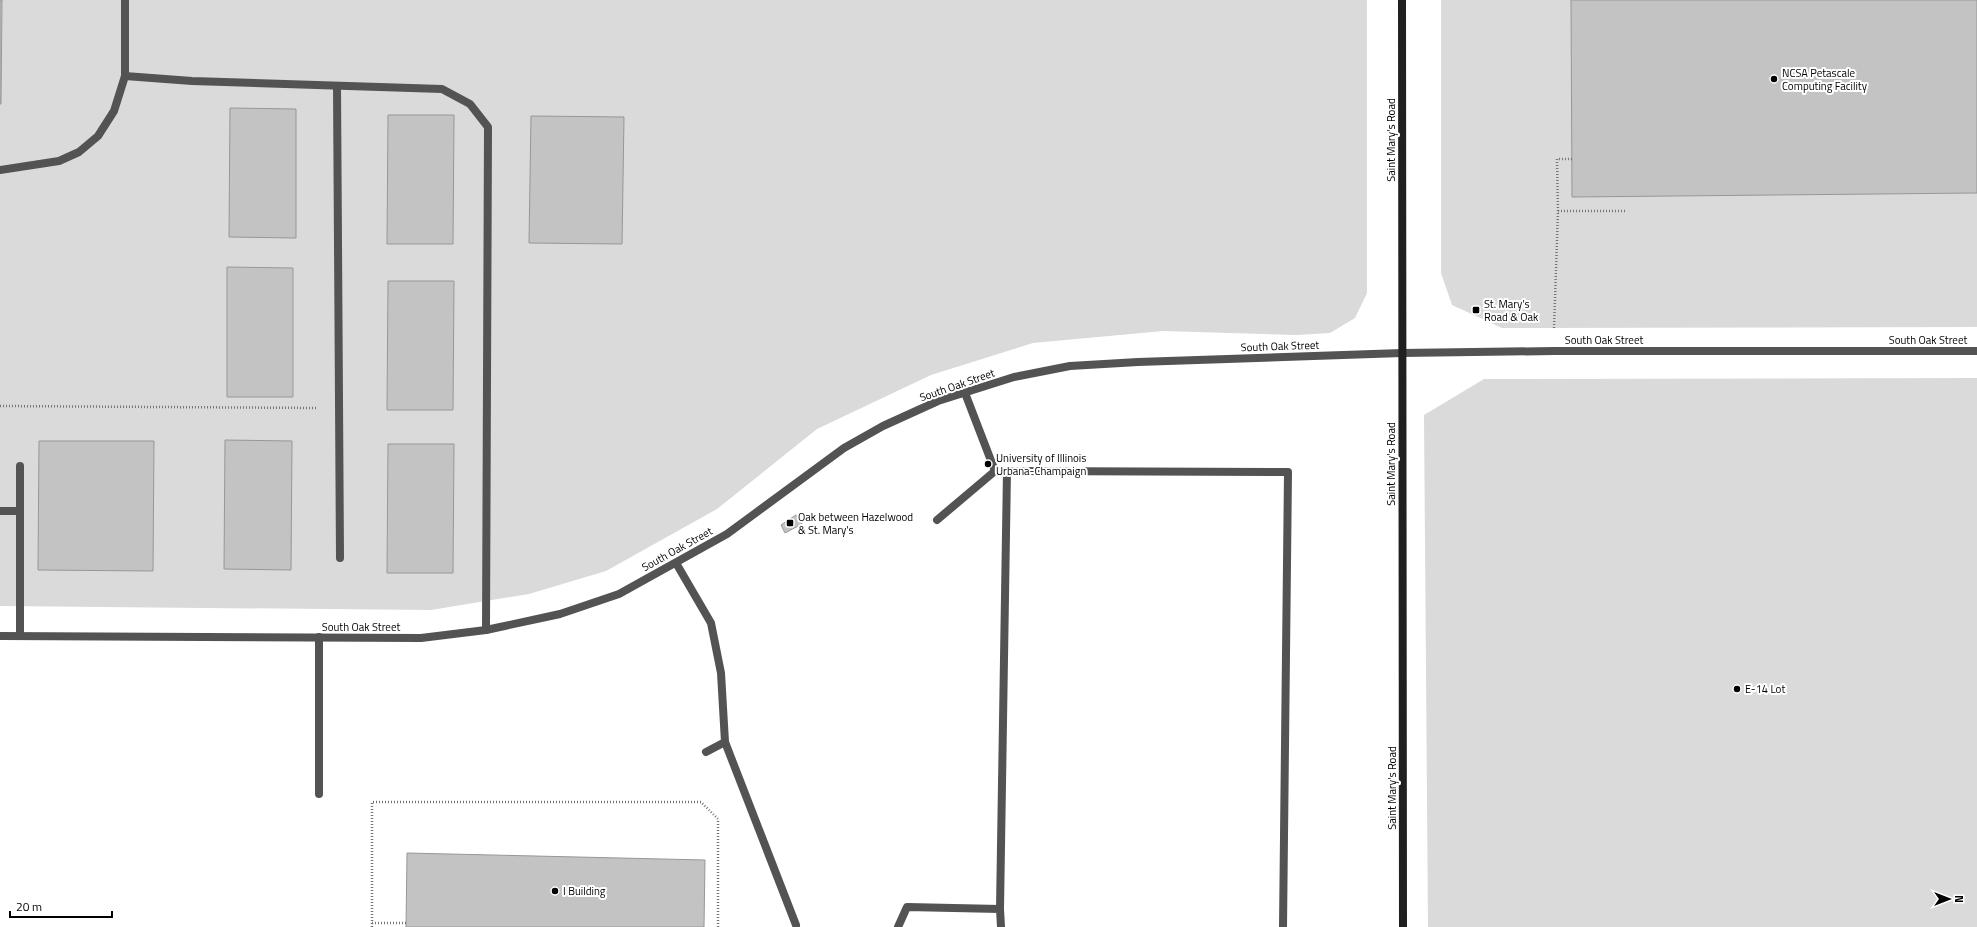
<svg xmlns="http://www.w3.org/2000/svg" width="1977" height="927" font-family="'Titillium Web',sans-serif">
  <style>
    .green { fill: #dadada }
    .building { fill: #c3c3c3; stroke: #979797 }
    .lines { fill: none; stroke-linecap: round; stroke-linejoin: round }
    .path { stroke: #757575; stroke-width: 2.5; stroke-dasharray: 1 2; stroke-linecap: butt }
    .service { stroke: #535353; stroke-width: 8 }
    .minor { stroke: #535353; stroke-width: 8 }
    .secondary { stroke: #202020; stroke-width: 8 }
    .poi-dot { fill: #000; stroke: #fff; stroke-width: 1.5 }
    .labels { text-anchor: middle; stroke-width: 4; stroke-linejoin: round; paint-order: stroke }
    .poi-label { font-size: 11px; fill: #000; stroke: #fff; text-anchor: start }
    .street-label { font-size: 11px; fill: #000; stroke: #fff }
  </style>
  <rect width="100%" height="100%" fill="#fff"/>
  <g class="green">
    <path d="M2,0H1367V293L1355,318L1330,333L1297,335L1163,331L1033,343L931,375L817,429L717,509L606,571L529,594L431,610L0,606V104L1,103Z"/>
    <path d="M1441,0H1977V327L1502,328L1452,305L1441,273Z"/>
    <path d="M1977,378V927H1428L1424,415L1484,379Z"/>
  </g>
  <g class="building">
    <path d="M0,0H2L1,104H0Z"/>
    <path d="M1571,0H1977V193L1572,197Z"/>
    <path d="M230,108L296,109V238L229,237Z"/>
    <path d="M388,115H454L453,244H387Z"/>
    <path d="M531,116L624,117L622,244L529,243Z"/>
    <path d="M227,267L293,268V397H227Z"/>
    <path d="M388,281H454L453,410H387Z"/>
    <path d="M225,440L292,441L291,570L224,569Z"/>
    <path d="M39,441H154L153,571L38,570Z"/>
    <path d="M388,444H454L453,573H387Z"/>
    <path d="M796,515L802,524L785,533L781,525Z"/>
    <path d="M407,853L705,860L704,927H406Z"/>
  </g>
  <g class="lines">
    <g class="path">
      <path d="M1558,211H1627"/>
      <path d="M1554,328L1558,211L1557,159H1572"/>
      <path d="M0,406L318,408"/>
      <path d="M372,923H406"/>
      <path d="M372,927V802H701L718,819V927"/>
    </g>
    <g class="service">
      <path d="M125,76L192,81L442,89L470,104L488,127L486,630"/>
      <path d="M337,87L340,558"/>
      <path d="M0,170L59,161L79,152L98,136L114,111L125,76V0"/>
      <path d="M965,393L995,471"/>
      <path d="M0,511H20"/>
      <path d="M937,520L995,471L1288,472L1283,927"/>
      <path d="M676,563L711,623L721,673L725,742L796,925"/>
      <path d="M20,636V466"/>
      <path d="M706,752L725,742"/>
      <path d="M319,794V637"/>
      <path d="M1000,909L1007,471"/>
      <path d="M898,927L907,907L1000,909L1001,927"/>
    </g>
    <path class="minor" d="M0,636L421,638L486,630L560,614L619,594L727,534L844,448L883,426L938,401L1014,377L1070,366L1138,362L1402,353L1554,351H1977"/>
    <path class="secondary" d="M1402,0L1403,927"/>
  </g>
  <g class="poi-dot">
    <circle cx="1774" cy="79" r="4"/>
    <rect x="1472" y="306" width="8" height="8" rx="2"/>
    <circle cx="988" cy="464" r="4"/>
    <rect x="786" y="519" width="8" height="8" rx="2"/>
    <circle cx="1737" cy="689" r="4"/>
    <circle cx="555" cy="891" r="4"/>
  </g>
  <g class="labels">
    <g class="poi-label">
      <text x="1782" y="77">NCSA Petascale<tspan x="1782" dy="13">Computing Facility</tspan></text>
      <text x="1484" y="308">St. Mary's<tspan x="1484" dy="13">Road &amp; Oak</tspan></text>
      <text x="996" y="462">University of Illinois<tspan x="996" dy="13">Urbana-Champaign</tspan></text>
      <text x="798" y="521">Oak between Hazelwood<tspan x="798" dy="13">&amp; St. Mary's</tspan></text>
      <text x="1745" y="693">E-14 Lot</text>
      <text x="563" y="895">I Building</text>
    </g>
    <g class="street-label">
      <text transform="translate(1391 140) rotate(-90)" y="4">Saint Mary's Road</text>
      <text x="1604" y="344">South Oak Street</text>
      <text x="1928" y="344">South Oak Street</text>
      <text transform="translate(1280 346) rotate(-2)" y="4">South Oak Street</text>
      <text transform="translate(957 385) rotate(-19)" y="4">South Oak Street</text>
      <text transform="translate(1391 464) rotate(-90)" y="4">Saint Mary's Road</text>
      <text transform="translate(677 549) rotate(-29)" y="4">South Oak Street</text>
      <text x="361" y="631">South Oak Street</text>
      <text transform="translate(1392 788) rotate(-90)" y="4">Saint Mary's Road</text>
    </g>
  </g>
  <g transform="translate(1949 899) rotate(90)" stroke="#ffffff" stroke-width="3" paint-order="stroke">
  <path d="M0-3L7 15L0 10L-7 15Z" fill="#000000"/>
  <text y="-6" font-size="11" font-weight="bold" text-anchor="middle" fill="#000000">N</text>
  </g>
  <path d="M10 911v6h102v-6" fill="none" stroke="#000000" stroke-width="2"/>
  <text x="16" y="911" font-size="12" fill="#000000" stroke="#ffffff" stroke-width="3" paint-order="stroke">20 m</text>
</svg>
